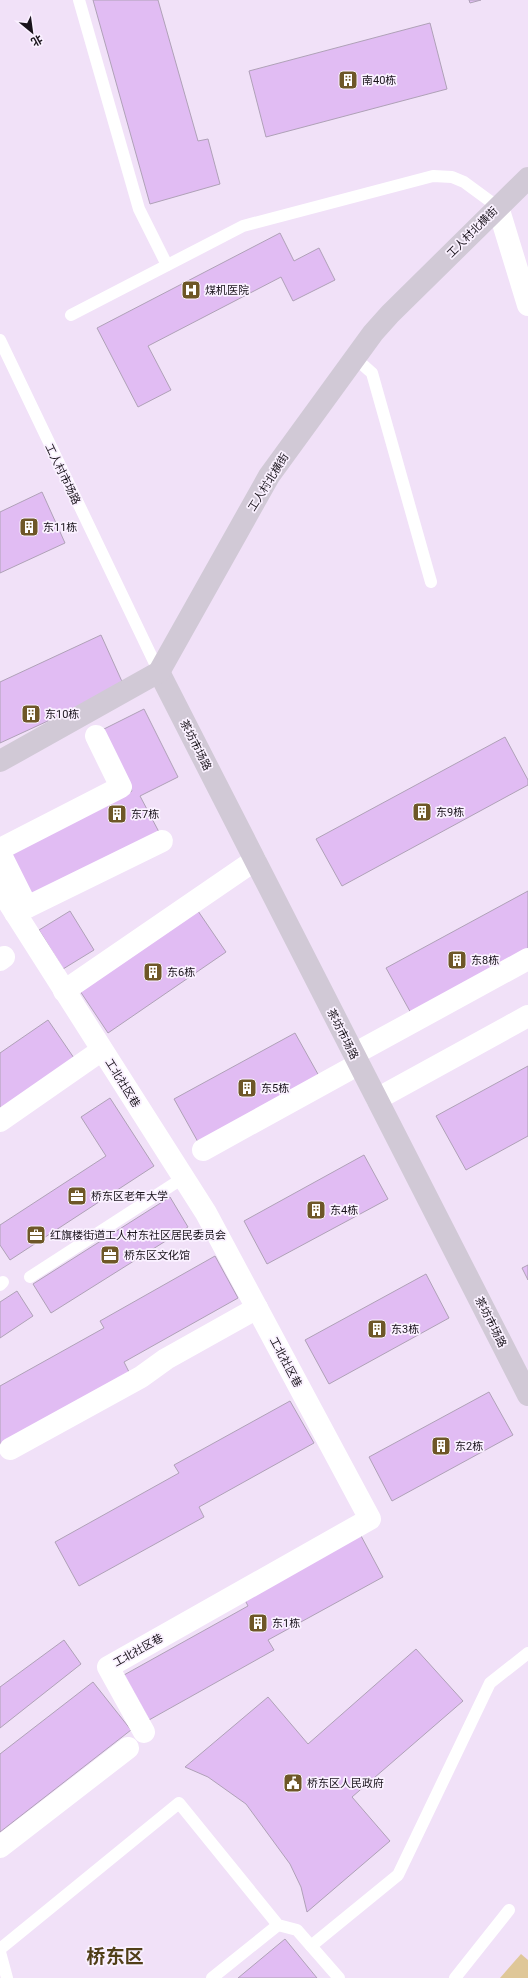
<svg xmlns="http://www.w3.org/2000/svg" width="528" height="1978" font-family="Roboto,'Noto Sans SC',sans-serif">
  <style>
    .green { fill: #dfc798 }
    .building { fill: #e1bcf3; stroke: #afa1b7 }
    .lines { fill: none; stroke-linecap: round; stroke-linejoin: round }
    .lane { stroke: #fff; stroke-width: 12 }
    .street { stroke: #fff; stroke-width: 22 }
    .secondary { stroke: #d1c9d6; stroke-width: 22 }
    .labels { text-anchor: middle; stroke-width: 3.5; stroke-linejoin: round; paint-order: stroke }
    .poi-label { font-size: 11px; fill: #19131b; stroke: #faf1ff; text-anchor: start }
    .street-label { font-size: 11px; fill: #19131b; stroke: #faf1ff }
    .town-label { font-size: 19px; font-weight: bold; fill: #503e17; stroke: #faf1ff }
  </style>
  <rect width="100%" height="100%" fill="#f1e1f8"/>
  <path class="green" d="M521,1954L528,1960V1978H500Z"/>
  <g class="building">
    <path d="M93,0H158L198,141L208,139L220,184L150,204Z"/>
    <path d="M469,0H481L470,3Z"/>
    <path d="M430,23L447,89L266,137L249,71Z"/>
    <path d="M280,233L294,261L319,248L335,280L293,301L281,277L148,346L171,390L138,407L97,328Z"/>
    <path d="M42,492L65,543L0,573V512Z"/>
    <path d="M101,635L124,686L0,743V682Z"/>
    <path d="M144,709L178,777L140,796L159,832L30,898L8,853L132,791L102,730Z"/>
    <path d="M505,737L528,780V785L342,886L316,839Z"/>
    <path d="M528,891V952L412,1015L386,968Z"/>
    <path d="M70,911L94,950L63,969L39,930Z"/>
    <path d="M198,911L226,952L108,1033L80,991Z"/>
    <path d="M48,1020L74,1058L0,1109V1053Z"/>
    <path d="M295,1033L319,1076L198,1142L174,1099Z"/>
    <path d="M528,1066V1136L466,1170L436,1116Z"/>
    <path d="M110,1098L154,1166L10,1260L0,1245V1225L106,1156L81,1117Z"/>
    <path d="M364,1155L388,1199L267,1264L244,1221Z"/>
    <path d="M170,1197L188,1227L51,1313L33,1284Z"/>
    <path d="M215,1256L238,1298L124,1362L129,1372L0,1445V1386L104,1328L100,1321Z"/>
    <path d="M528,1265V1280L522,1268Z"/>
    <path d="M426,1274L449,1318L329,1384L305,1340Z"/>
    <path d="M17,1291L33,1316L0,1338V1302Z"/>
    <path d="M489,1392L513,1435L392,1501L369,1457Z"/>
    <path d="M290,1401L314,1443L199,1507L204,1517L79,1586L55,1542L179,1473L174,1465Z"/>
    <path d="M360,1534L383,1577L268,1640L274,1650L149,1720L124,1675L248,1606L244,1598Z"/>
    <path d="M64,1640L81,1664L0,1728V1687Z"/>
    <path d="M416,1649L463,1701L352,1797L390,1841L307,1912L301,1887L290,1864L246,1804L208,1777L185,1767L268,1697L308,1744Z"/>
    <path d="M93,1682L131,1730L0,1832V1754Z"/>
    <path d="M285,1939L317,1978H238Z"/>
  </g>
  <g class="lines">
    <g class="lane">
      <path d="M79,0L139,209L167,265"/>
      <path d="M71,315L243,226L433,176L452,177L464,182L498,207"/>
      <path d="M0,340L159,672"/>
      <path d="M355,358L372,373L431,582"/>
      <path d="M30,1277L183,1178"/>
      <path d="M0,1285L3,1282"/>
      <path d="M311,1946L398,1875L490,1683L528,1653"/>
      <path d="M0,1949L179,1803L278,1925L297,1930L339,1978"/>
      <path d="M0,1952L7,1978"/>
      <path d="M212,1978L278,1925"/>
      <path d="M455,1978L509,1910"/>
    </g>
    <g class="street">
      <path d="M498,207L528,305"/>
      <path d="M0,849L121,787L96,736"/>
      <path d="M0,853L27,907"/>
      <path d="M0,889L206,1213L370,1519L108,1667L144,1732"/>
      <path d="M15,913L162,841"/>
      <path d="M0,960L4,957"/>
      <path d="M64,991L255,860"/>
      <path d="M354,1054L528,959"/>
      <path d="M377,1099L528,1016"/>
      <path d="M0,1121L102,1050"/>
      <path d="M203,1150L359,1064"/>
      <path d="M10,1449L141,1377L166,1359L257,1308"/>
      <path d="M0,1847L128,1748"/>
    </g>
    <g class="secondary">
      <path d="M159,672L528,1395"/>
      <path d="M0,761L159,672L269,476L373,333L390,314L528,178"/>
    </g>
  </g>
  <defs>
    <symbol id="building-square" viewBox="-11 -11 22 22"><rect x="-9" y="-9" width="18" height="18" rx="4" fill="#6e5727" stroke="#faf1ff"/><path d="M-4-6H4V6H1V3H-1V6H-4ZM-2.5-4.3h1.7v1.8h-1.7ZM.8-4.3h1.7v1.8H.8ZM-2.5-1h1.7V.8h-1.7ZM.8-1h1.7V.8H.8Z" fill="#fff"/></symbol>
    <symbol id="hospital-square" viewBox="-11 -11 22 22"><rect x="-9" y="-9" width="18" height="18" rx="4" fill="#6e5727" stroke="#faf1ff"/><path d="M-5-5h3v3.5h4V-5h3V5h-3V1.5h-4V5h-3Z" fill="#fff"/></symbol>
    <symbol id="office-square" viewBox="-11 -11 22 22"><rect x="-9" y="-9" width="18" height="18" rx="4" fill="#6e5727" stroke="#faf1ff"/><path d="M-6-3h4V-5.5h4V-3h4V5H-6ZM-1-4.5V-3h2v-1.5ZM-6 0V1H6V0Z" fill="#fff"/></symbol>
    <symbol id="civic-square" viewBox="-11 -11 22 22"><rect x="-9" y="-9" width="18" height="18" rx="4" fill="#6e5727" stroke="#faf1ff"/><path d="M-.6-6.5H3V-4.5H.6V-3L4-1V1h2V6H-6V1h2V-1L-.6-3ZM-1.2 2.5V6h2.4V2.5Z" fill="#fff"/></symbol>
  </defs>
  <g fill-rule="evenodd">
    <use href="#building-square" x="337" y="69" width="22" height="22"/>
    <use href="#hospital-square" x="180" y="279" width="22" height="22"/>
    <use href="#building-square" x="18" y="516" width="22" height="22"/>
    <use href="#building-square" x="20" y="703" width="22" height="22"/>
    <use href="#building-square" x="411" y="801" width="22" height="22"/>
    <use href="#building-square" x="106" y="803" width="22" height="22"/>
    <use href="#building-square" x="446" y="949" width="22" height="22"/>
    <use href="#building-square" x="142" y="961" width="22" height="22"/>
    <use href="#building-square" x="236" y="1077" width="22" height="22"/>
    <use href="#office-square" x="66" y="1185" width="22" height="22"/>
    <use href="#building-square" x="305" y="1199" width="22" height="22"/>
    <use href="#office-square" x="25" y="1224" width="22" height="22"/>
    <use href="#office-square" x="99" y="1244" width="22" height="22"/>
    <use href="#building-square" x="366" y="1318" width="22" height="22"/>
    <use href="#building-square" x="430" y="1435" width="22" height="22"/>
    <use href="#building-square" x="247" y="1612" width="22" height="22"/>
    <use href="#civic-square" x="282" y="1772" width="22" height="22"/>
  </g>
  <g class="labels">
    <g class="poi-label">
      <text x="362" y="84">南40栋</text>
      <text x="205" y="294">煤机医院</text>
      <text x="43" y="531">东11栋</text>
      <text x="45" y="718">东10栋</text>
      <text x="436" y="816">东9栋</text>
      <text x="131" y="818">东7栋</text>
      <text x="471" y="964">东8栋</text>
      <text x="167" y="976">东6栋</text>
      <text x="261" y="1092">东5栋</text>
      <text x="91" y="1200">桥东区老年大学</text>
      <text x="330" y="1214">东4栋</text>
      <text x="50" y="1239">红旗楼街道工人村东社区居民委员会</text>
      <text x="124" y="1259">桥东区文化馆</text>
      <text x="391" y="1333">东3栋</text>
      <text x="455" y="1450">东2栋</text>
      <text x="272" y="1627">东1栋</text>
      <text x="307" y="1787">桥东区人民政府</text>
    </g>
    <g class="street-label">
      <text transform="translate(472 232) rotate(-45)" y="4">工人村北横街</text>
      <text transform="translate(63 474) rotate(64)" y="4">工人村市场路</text>
      <text transform="translate(268 482) rotate(-58)" y="4">工人村北横街</text>
      <text transform="translate(196 745) rotate(63)" y="4">茶坊市场路</text>
      <text transform="translate(343 1034) rotate(63)" y="4">茶坊市场路</text>
      <text transform="translate(123 1083) rotate(58)" y="4">工北社区巷</text>
      <text transform="translate(491 1322) rotate(63)" y="4">茶坊市场路</text>
      <text transform="translate(286 1362) rotate(62)" y="4">工北社区巷</text>
      <text transform="translate(138 1650) rotate(-29)" y="4">工北社区巷</text>
    </g>
    <g class="town-label">
      <text x="115" y="1963">桥东区</text>
    </g>
  </g>
  <g transform="translate(32 32) rotate(151)" stroke="#faf1ff" stroke-width="3" paint-order="stroke">
  <path d="M0-3L7 15L0 10L-7 15Z" fill="#19131b"/>
  <text y="-6" font-size="11" font-weight="bold" text-anchor="middle" fill="#19131b">北</text>
  </g>
</svg>
